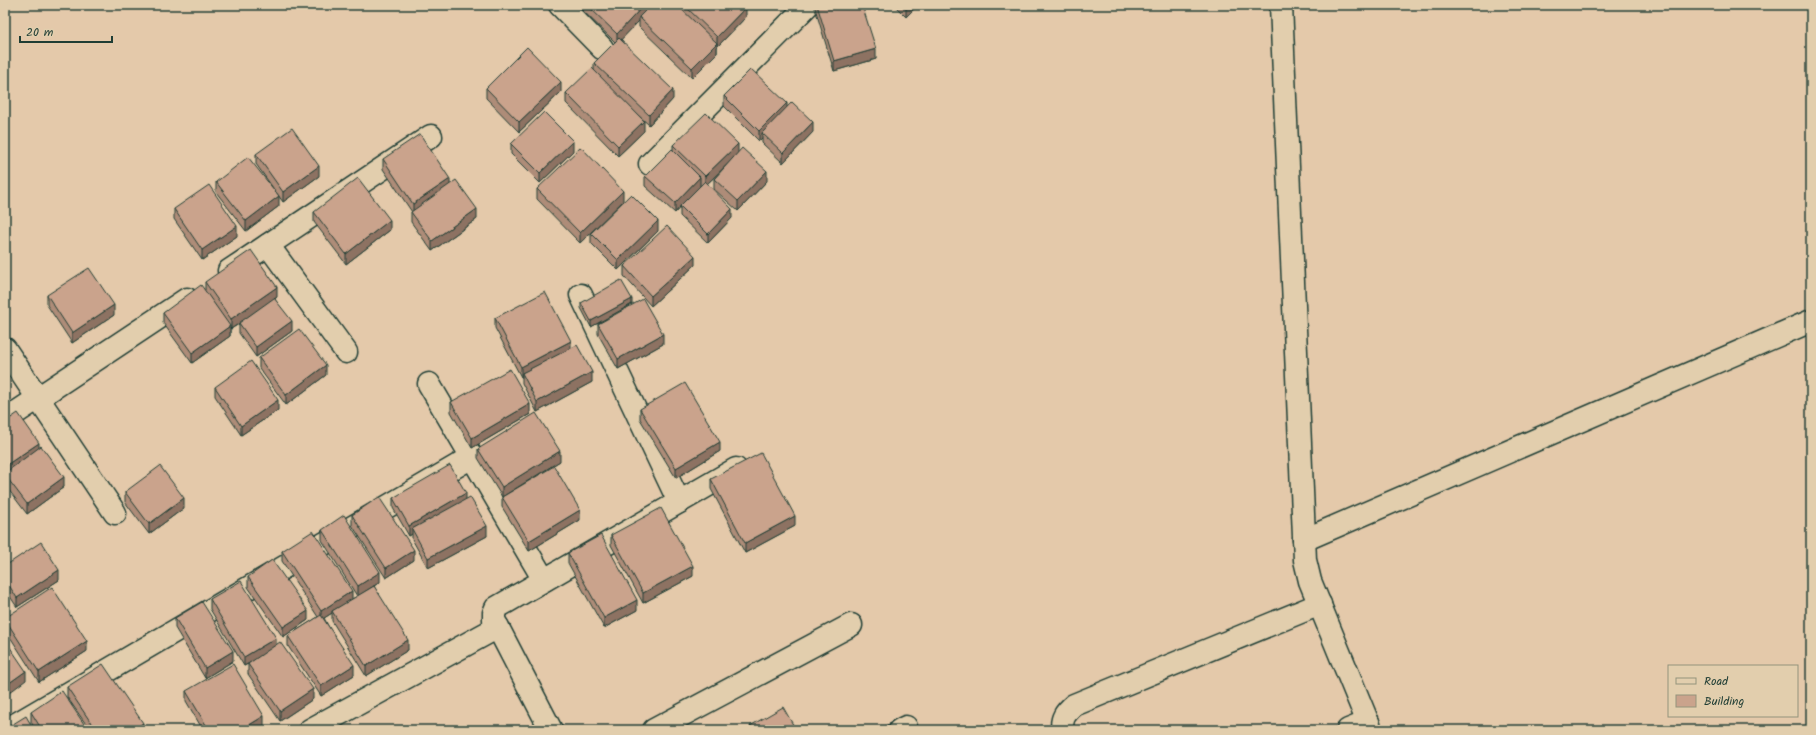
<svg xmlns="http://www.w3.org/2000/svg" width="1816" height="735" font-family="Kalam,sans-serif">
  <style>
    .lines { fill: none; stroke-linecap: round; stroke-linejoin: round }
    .street-casing { stroke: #1f3d34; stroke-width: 25 }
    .street { stroke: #e2cead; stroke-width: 22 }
    .wall { fill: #ae8c78; stroke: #1f3d34 }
    .shaded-wall { fill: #8d7262; stroke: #1f3d34 }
    .building { fill: #caa38c; stroke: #1f3d34 }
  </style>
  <rect width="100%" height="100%" fill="#e4c9aa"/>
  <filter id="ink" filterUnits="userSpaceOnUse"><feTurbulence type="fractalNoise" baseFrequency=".025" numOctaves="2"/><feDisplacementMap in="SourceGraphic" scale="8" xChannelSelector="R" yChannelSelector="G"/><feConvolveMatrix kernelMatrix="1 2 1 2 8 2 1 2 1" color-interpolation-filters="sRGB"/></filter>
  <g filter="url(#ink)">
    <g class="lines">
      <defs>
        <g id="street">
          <path d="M560,5L602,48"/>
          <path d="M1281,5L1305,560L1310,581L1371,730"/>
          <path d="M650,164L808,5"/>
          <path d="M268,245L346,352"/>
          <path d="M229,271L431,136"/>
          <path d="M581,295L679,502"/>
          <path d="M5,349L115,513"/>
          <path d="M429,384L544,580"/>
          <path d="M5,420L187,299"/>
          <path d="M1304,540L1811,321"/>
          <path d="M6,730L472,457"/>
          <path d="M310,730L498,627"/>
          <path d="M551,730L494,620V613L496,608L736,469"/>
          <path d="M654,730L851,625"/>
          <path d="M900,730L906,727"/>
          <path d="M1063,730C1060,719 1066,712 1074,705L1320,604"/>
          <path d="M1348,730L1368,722"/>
        </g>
      </defs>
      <use href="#street" class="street-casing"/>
      <use href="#street" class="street"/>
    </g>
    <g class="wall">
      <path d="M579,5H744L746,17L717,47V53L692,78L639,27V21L621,39L673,99L649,125L628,106L644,131L618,156L566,103V93L594,71V63L615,42L579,7Z"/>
      <path d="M814,5H862L876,59L834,71Z"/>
      <path d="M894,5H918L906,17Z"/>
      <path d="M486,88L561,92L519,132L486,98Z"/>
      <path d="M724,96L787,108L813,132L783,163L762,143V138L759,141L724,106Z"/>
      <path d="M511,144L573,151L540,183L511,154Z"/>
      <path d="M673,145L738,153L767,181L738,211L714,189V179L726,166L707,184L732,218L708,243L680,216V207L675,213L645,186V176L673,150Z"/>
      <path d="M256,154L319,176L283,202L256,164Z"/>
      <path d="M383,159L450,184L477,219L432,251L411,222V212H412L383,169Z"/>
      <path d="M216,182L279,206L246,231L216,192Z"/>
      <path d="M537,189L623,201L580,243L537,199Z"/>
      <path d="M174,209L237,236L202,260L174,219Z"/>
      <path d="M314,212L390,230L346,264L314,222Z"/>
      <path d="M658,231L618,270L591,243V233Z"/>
      <path d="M695,265L651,306L624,276V266Z"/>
      <path d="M205,282L277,297L275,299L292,331L256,357L239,333V324L231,329L230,328V336L192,363L163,323V313L205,290Z"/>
      <path d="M47,295L114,315L72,343L47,305Z"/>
      <path d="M581,303L632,304L591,327L581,308Z"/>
      <path d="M495,318L571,348L592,382L537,412L522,383V377H521L495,328Z"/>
      <path d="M598,324L663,344L618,369L598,334Z"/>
      <path d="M259,358L326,375L286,405L259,368Z"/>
      <path d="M215,387L278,410L241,435L215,396Z"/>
      <path d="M451,402L530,414L472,448L451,412Z"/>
      <path d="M640,409L720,451L676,478L640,419Z"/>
      <path d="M5,422L39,448L64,487L27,514L5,485Z"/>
      <path d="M478,449L560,461L502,497L478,458Z"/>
      <path d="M711,479L795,526L745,553L711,489Z"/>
      <path d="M125,492L184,508L149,534L125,502Z"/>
      <path d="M502,497L580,520L529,551L502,507Z"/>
      <path d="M393,498L466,499L487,536L428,568L412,539V534L409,536L393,508Z"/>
      <path d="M352,515L414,560L386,578L352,525Z"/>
      <path d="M322,530L380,582L374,586L408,650L366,676L332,621V613L324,618L354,675L321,696L288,646V636L318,617L282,561V551L352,599L357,596L322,540Z"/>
      <path d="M611,535L693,576L643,603L611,545Z"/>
      <path d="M568,553L637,610L604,628L568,563Z"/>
      <path d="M5,566L59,580L17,607L5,589Z"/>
      <path d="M248,577L308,620L283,637L248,587Z"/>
      <path d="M210,599L276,645L313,699L280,721L248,674V664L244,666L210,609Z"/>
      <path d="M5,618L87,651L39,682L5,629Z"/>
      <path d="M175,618L233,661L205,678L175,628Z"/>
      <path d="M67,687L143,730H90L67,697Z"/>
      <path d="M186,691L264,726L258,730H203L186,701Z"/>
      <path d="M31,712L88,730H36L31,722Z"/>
    </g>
    <g class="shaded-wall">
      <path d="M644,5H654L639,17V21L617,44V34Z"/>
      <path d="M908,5H918L906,17V7Z"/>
      <path d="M746,7V17L717,47V37Z"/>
      <path d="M717,43V53L692,78V68Z"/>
      <path d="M876,49V59L834,71V61Z"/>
      <path d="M561,82V92L519,132V122Z"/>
      <path d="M673,90V99L649,125V115Z"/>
      <path d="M787,103V113L762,133V138L759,141V131Z"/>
      <path d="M644,121V131L618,156V146Z"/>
      <path d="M813,122V132L783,163V153Z"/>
      <path d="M573,141V151L540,183V173Z"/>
      <path d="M738,144V154L705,186V176Z"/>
      <path d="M319,166V176L283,202V192Z"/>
      <path d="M767,171V181L738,211V201Z"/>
      <path d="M700,177V187L680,206V207L675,213V203Z"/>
      <path d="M450,179V189L413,214V204Z"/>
      <path d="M623,191V201L580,243V233Z"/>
      <path d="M279,196V206L246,231V221Z"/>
      <path d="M477,209V219L432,251V241Z"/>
      <path d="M732,209V218L708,243V234Z"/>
      <path d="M390,220V230L346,264V254Z"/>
      <path d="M658,221V231L618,270V260Z"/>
      <path d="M237,226V236L202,260V250Z"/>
      <path d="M695,256V265L651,306V296Z"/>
      <path d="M277,287V297L231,329V319Z"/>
      <path d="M632,299V304L591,327V321Z"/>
      <path d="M114,305V315L72,343V333Z"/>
      <path d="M292,321V331L256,357V347Z"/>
      <path d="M230,326V336L192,363V353Z"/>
      <path d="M663,334V344L618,369V359Z"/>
      <path d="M571,341V351L522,373V377H521V367Z"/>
      <path d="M326,365V375L286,405V395Z"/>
      <path d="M592,372V382L537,412V402Z"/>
      <path d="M278,400V410L241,435V426Z"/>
      <path d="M530,404V414L472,448V438Z"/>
      <path d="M720,442V451L676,478V468Z"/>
      <path d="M39,443V452L5,475V466Z"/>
      <path d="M560,451V461L502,497V487Z"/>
      <path d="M64,477V487L27,514V504Z"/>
      <path d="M466,493V503L412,529V534L409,536V526Z"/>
      <path d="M184,498V508L149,534V524Z"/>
      <path d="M580,510V520L529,551V541Z"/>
      <path d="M795,516V526L745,553V543Z"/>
      <path d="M487,526V536L428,568V558Z"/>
      <path d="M414,550V560L386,578V568Z"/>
      <path d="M693,566V576L643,603V593Z"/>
      <path d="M59,570V580L17,607V598Z"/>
      <path d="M380,572V582L358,596V586Z"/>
      <path d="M352,591V601L332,611V613L321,620V611Z"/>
      <path d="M637,600V610L604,628V618Z"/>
      <path d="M308,611V620L283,637V627Z"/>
      <path d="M276,638V648L244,666V657Z"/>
      <path d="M408,640V650L366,676V666Z"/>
      <path d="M87,641V651L39,682V672Z"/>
      <path d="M233,651V661L205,678V668Z"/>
      <path d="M354,665V675L321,696V686Z"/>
      <path d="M26,671V680L5,696V686Z"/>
      <path d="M313,689V699L280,721V711Z"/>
      <path d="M264,716V726L258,730H241Z"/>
      <path d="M143,723V730H133Z"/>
    </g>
    <g class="building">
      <path d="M587,5H644L617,34Z"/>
      <path d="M651,5H677L717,43L692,68L639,17Z"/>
      <path d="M684,5H744L746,7L717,37Z"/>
      <path d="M817,5H862L876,49L834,61Z"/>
      <path d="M619,38L673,90L649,115L594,63Z"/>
      <path d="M527,47L561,82L519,122L486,88Z"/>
      <path d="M592,68L644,121L618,146L566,93Z"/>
      <path d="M751,69L787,103L759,131L724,96Z"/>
      <path d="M792,102L813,122L783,153L762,133Z"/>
      <path d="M544,112L573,141L540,173L511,144Z"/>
      <path d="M706,113L738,144L705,176L673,145Z"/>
      <path d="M292,128L319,166L283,192L256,154Z"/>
      <path d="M420,134L450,179L413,204L383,159Z"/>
      <path d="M581,147L623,191L580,233L537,189Z"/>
      <path d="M742,148L767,171L738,201L714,179Z"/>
      <path d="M672,149L700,177L675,203L645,176Z"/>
      <path d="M248,157L279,196L246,221L216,182Z"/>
      <path d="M358,178L390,220L346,254L314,212Z"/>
      <path d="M456,180L477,209L432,241L411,212Z"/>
      <path d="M705,181L732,209L708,234L680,206Z"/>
      <path d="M209,185L237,226L202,250L174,209Z"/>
      <path d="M631,194L658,221L618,260L591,233Z"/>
      <path d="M667,226L695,256L651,296L624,266Z"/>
      <path d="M251,250L277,287L231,319L205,282Z"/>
      <path d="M89,268L114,305L72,333L47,295Z"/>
      <path d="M621,280L632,299L591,321L581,303Z"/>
      <path d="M201,285L230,326L192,353L163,313Z"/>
      <path d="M545,292L571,341L521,367L495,318Z"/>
      <path d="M274,298L292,321L256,347L239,323Z"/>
      <path d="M643,299L663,334L618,359L598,324Z"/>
      <path d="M299,329L326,365L286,395L259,358Z"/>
      <path d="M577,345L592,372L537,402L522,373Z"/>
      <path d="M251,361L278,400L241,426L215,387Z"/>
      <path d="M510,369L530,404L472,438L451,402Z"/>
      <path d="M685,383L720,442L676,468L640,409Z"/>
      <path d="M18,413L39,443L5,466V422Z"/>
      <path d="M536,413L560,451L502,487L478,449Z"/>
      <path d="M41,446L64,477L27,504L5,475V473Z"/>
      <path d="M761,453L795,516L745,543L711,479Z"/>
      <path d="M450,465L466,493L409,526L393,498Z"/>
      <path d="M160,466L184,498L149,524L125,492Z"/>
      <path d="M554,466L580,510L529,541L502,497Z"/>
      <path d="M379,497L414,550L386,568L352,515Z"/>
      <path d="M470,497L487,526L428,558L412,529Z"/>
      <path d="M661,508L693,566L643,593L611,535Z"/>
      <path d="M344,515L380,572L358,586L322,530Z"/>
      <path d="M313,531L352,591L321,611L282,551Z"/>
      <path d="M601,535L637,600L604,618L568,553Z"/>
      <path d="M41,542L59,570L17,598L5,579V566Z"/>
      <path d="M272,560L308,611L283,627L248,577Z"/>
      <path d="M241,581L276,638L244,657L210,599Z"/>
      <path d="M374,586L408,640L366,666L332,611Z"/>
      <path d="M52,587L87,641L39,672L5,619V618Z"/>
      <path d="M202,602L233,651L205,668L175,618Z"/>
      <path d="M321,615L354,665L321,686L288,636Z"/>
      <path d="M5,640L26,671L5,686Z"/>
      <path d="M280,642L313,689L280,711L248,664Z"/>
      <path d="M103,664L143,723L133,730H96L67,687Z"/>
      <path d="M233,664L264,716L241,730H209L186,691Z"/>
      <path d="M62,691L88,730H42L31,712Z"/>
      <path d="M783,707L796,730H752L750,726Z"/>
      <path d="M26,716L34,730H5V729Z"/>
      <path d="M887,725L891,730H879Z"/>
    </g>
  </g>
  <rect width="1816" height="735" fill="none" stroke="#e2cead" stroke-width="20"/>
  <rect x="10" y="10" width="1796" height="715" fill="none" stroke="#1f3d34" stroke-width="1.5" filter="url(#ink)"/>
  <rect x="1668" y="665" width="130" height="52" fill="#e2cead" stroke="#94947d"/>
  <rect x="1676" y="678" width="20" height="6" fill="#e2cead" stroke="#94947d"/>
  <text x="1704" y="685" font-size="12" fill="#1f3d34">Road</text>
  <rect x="1676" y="695" width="20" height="12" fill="#caa38c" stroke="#94947d"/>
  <text x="1704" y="705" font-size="12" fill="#1f3d34">Building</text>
  <path d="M20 36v6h92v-6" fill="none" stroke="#1f3d34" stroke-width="2"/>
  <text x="26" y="36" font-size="12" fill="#1f3d34" stroke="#e2cead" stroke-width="3" paint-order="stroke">20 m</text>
</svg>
